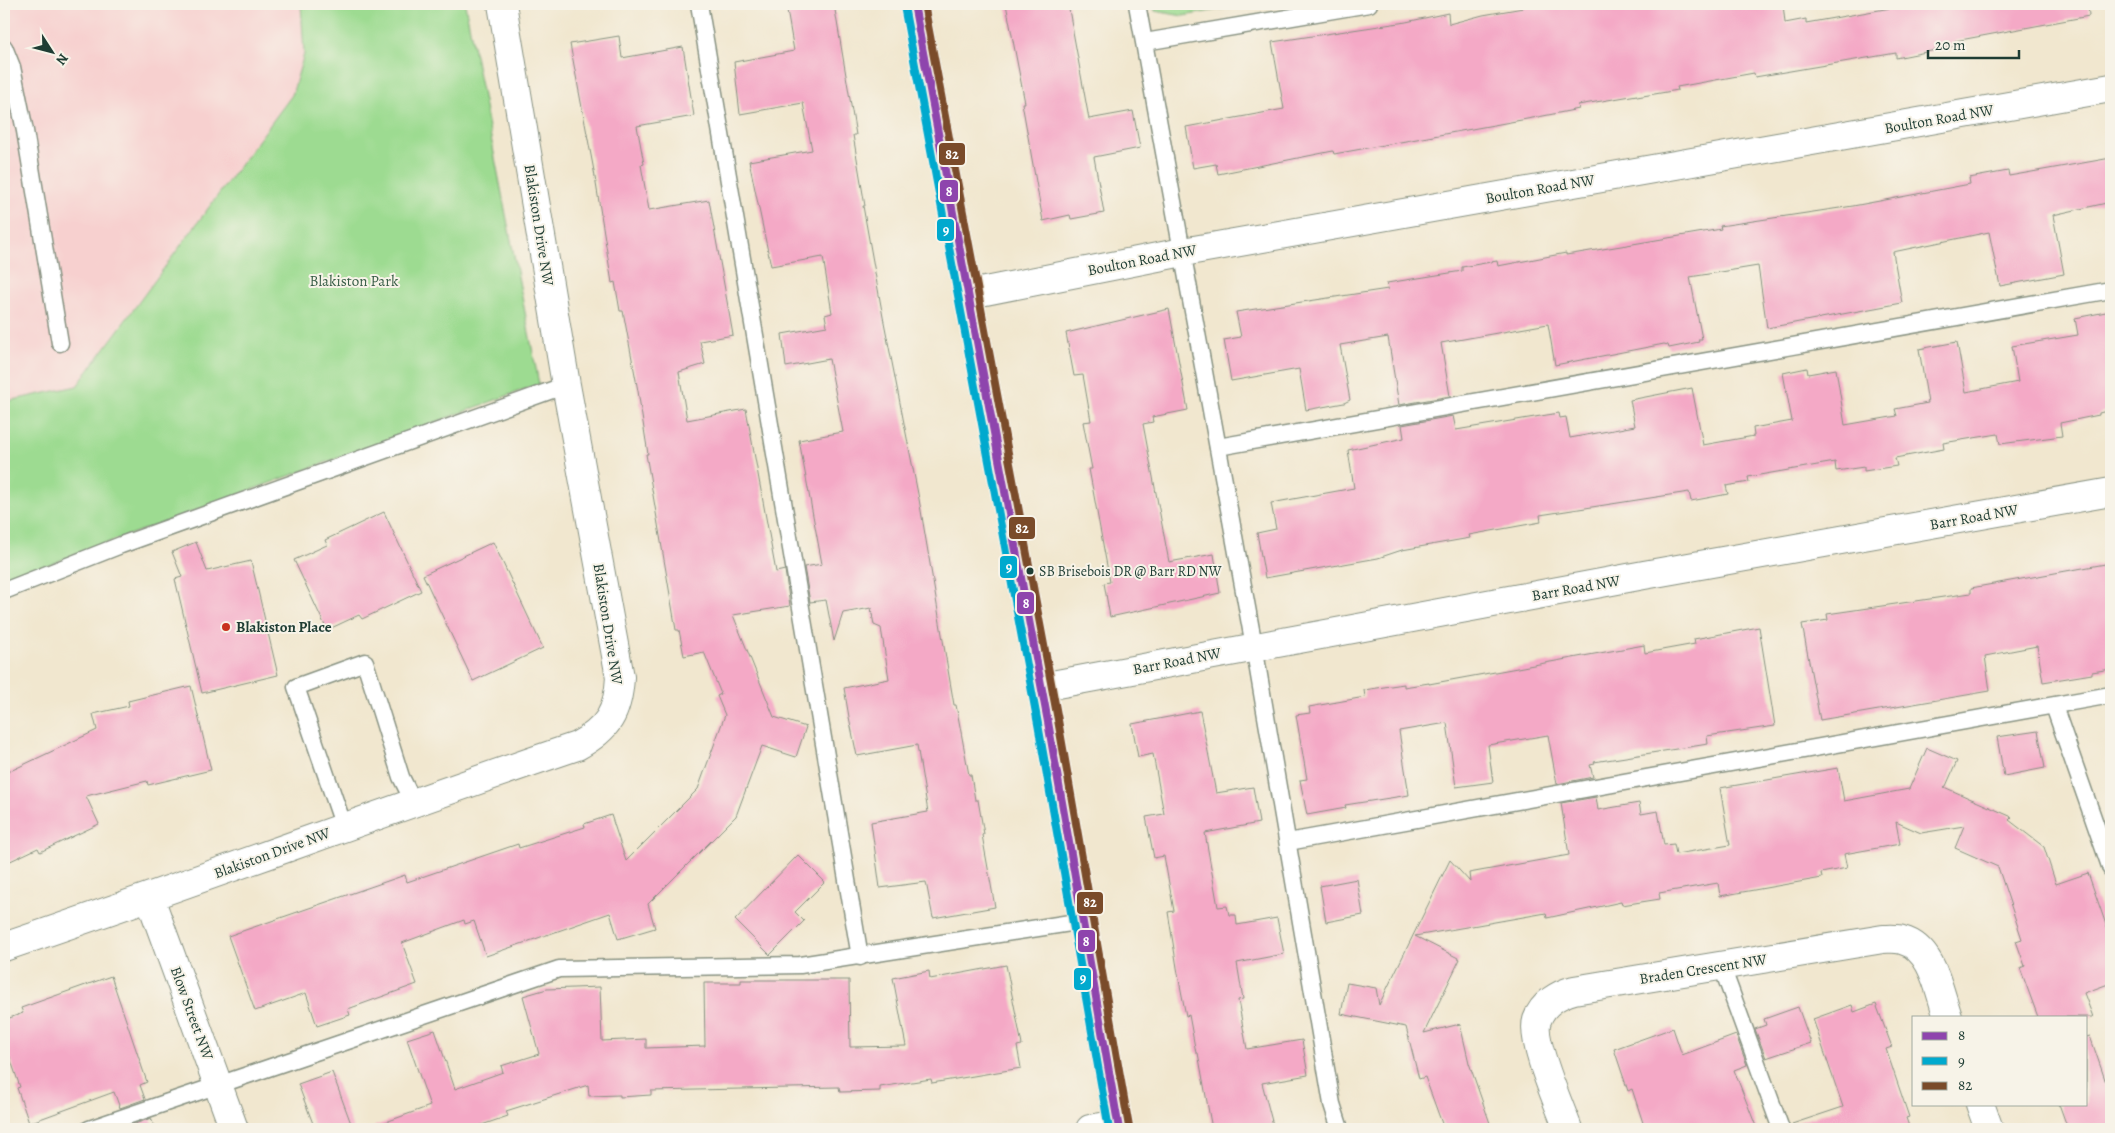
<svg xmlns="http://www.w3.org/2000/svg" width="2115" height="1133" font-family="Alegreya,serif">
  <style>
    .built { fill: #f7d0cf }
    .green { fill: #9ddb91; stroke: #5e8c62 }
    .building { fill: #f4a9c6 }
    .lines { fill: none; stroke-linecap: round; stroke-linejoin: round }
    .lane-casing { stroke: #889282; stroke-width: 19 }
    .street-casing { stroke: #889282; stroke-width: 30 }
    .secondary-casing { stroke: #889282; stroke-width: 30 }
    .lane { stroke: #fff; stroke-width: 16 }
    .street { stroke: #fff; stroke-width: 28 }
    .secondary { stroke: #f7e8c3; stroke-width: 28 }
    .bus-1-casing { stroke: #f7f3e8; stroke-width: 11 }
    .bus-2-casing { stroke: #f7f3e8; stroke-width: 11 }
    .bus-3-casing { stroke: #f7f3e8; stroke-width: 11 }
    .bus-1 { stroke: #8e44ad; stroke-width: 8 }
    .bus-2 { stroke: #00a9ce; stroke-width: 8 }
    .bus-3 { stroke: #7a4b2a; stroke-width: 8 }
    .bus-dot { fill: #1f3d34; stroke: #f7f3e8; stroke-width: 2 }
    .poi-dot { fill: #c8321e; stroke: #f7f3e8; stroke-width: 2 }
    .labels { text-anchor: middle; stroke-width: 4; stroke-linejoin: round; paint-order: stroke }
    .bus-label { font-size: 14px; fill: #1f3d34; stroke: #f7f3e8; text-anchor: start }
    .street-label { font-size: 15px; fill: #1f3d34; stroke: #f7f3e8 }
    .park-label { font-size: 15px; fill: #385d47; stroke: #f7f3e8 }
    .poi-label { font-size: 15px; font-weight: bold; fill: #1f3d34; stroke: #f7f3e8; text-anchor: start }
    .line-badge { stroke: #f7f3e8; stroke-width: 2 }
    .badge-label { font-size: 14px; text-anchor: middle; font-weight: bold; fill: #fff }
  </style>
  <rect width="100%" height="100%" fill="#f7f3e8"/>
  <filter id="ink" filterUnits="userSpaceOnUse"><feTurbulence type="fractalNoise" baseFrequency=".02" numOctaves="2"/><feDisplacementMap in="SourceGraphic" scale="10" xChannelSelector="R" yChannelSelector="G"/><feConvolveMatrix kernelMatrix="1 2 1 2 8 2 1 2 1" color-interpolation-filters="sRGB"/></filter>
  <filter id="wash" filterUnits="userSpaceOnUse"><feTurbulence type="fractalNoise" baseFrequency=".0096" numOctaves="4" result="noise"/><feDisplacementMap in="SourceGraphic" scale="20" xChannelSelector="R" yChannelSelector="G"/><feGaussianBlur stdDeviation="1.12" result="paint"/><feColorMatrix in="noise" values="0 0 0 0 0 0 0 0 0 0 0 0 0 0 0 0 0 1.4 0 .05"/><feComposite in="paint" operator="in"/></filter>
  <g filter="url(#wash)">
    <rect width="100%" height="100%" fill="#f1e7cf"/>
    <path class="built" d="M4,4H301L304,54L292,95L77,386L4,402Z"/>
    <g class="green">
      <path d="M301,4H465L539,384L4,581V402L77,386L99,356L292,95L304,54Z"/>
      <path d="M1154,4H1252L1183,16L1155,11Z"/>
    </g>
    <g id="blocks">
      <g class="building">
        <path d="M823,4H834L856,135H853L865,206H863L883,317L919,499L954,705H956L969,775H971L975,800H978L984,834L982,835L995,907L933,918L926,882L880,888L871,822L928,812L917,745L857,756L849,717L844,688L889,679L881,628L874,625L871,608L843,613L834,641L826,600L810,602L804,567L822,564L799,440L843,432L829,359L786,367L782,334L827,326L825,315L832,313L823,257L771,266L749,161L812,150L803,103L740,114L734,62L794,51L787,10Z"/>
        <path d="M1006,4H1068L1089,119L1133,111L1140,148L1094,157L1104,213L1071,219L1070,215L1043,221L1022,103H1025Z"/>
        <path d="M1522,4H1783L1785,23L1806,19V23L1913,4H2088L2089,16L1955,41L1956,46L1896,58V53L1755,77L1754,73L1677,87L1678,90L1637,97V95L1578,105L1579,109L1538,117L1334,154L1333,151L1218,174L1216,164L1193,168L1186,127L1284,109L1272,42L1406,22L1448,13L1449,24L1483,15L1523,8Z"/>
        <path d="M619,36L622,58L683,47L694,116L637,126L644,164L641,165L649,210L709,200L733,335L700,341L705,364L679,372L687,420L746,409L776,572L785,570L790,606L733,615L774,717L806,727L796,757L762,746L736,816L648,904L655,928L618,939L610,913L486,956L474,921L465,924L464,920L402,943L417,984L348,1009L350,1015L317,1026L306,993L255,1011L228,936L405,875L407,882L518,844L519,848L585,827L584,824L611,815L626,861L698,789L725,715L717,696L721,694L704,652L684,656L679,630H676L646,454H648L638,391L623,311H620L615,282L612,283L594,171L570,44Z"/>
        <path d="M2111,158V202L2053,215L2064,274L2000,286L1989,232L1893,252L1902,303L1767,328L1758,266L1690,277L1702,339H1698L1699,342L1669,348L1668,345L1664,344L1555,365L1548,324L1441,343L1450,396L1399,405L1388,337L1340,345L1350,400L1344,403L1306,410L1299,369L1231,381L1224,340L1241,337L1236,312L1388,289L1387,283L1462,271V267L1497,261L1498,266L1566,253V255L1621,246L1721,229L1720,226L1853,206L1970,184L1969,178L2008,171L2009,176Z"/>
        <path d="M1169,309L1188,410L1152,417L1153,422L1143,424L1169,562L1214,554L1220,593L1110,617L1104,583L1110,582L1089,469H1092L1083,422L1091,421L1083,375L1074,376L1066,333Z"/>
        <path d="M2111,311V410L2099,413V415L2060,423L2062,436L2000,444L1998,434L1943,443L1944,449L1895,458L1897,466L1864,471V467L1836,471L1835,462L1748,477L1749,482L1726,486L1728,494L1691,501L1689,492L1540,515L1541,522L1469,535L1470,538L1402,550L1378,558L1265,578L1257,533L1276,529L1271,503L1354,488L1348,450L1404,438L1402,425L1453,416L1456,430L1559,413L1560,418L1566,417L1570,438L1635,426L1630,400L1692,388L1703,445L1754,436L1753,428L1792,421L1783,373L1807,368L1808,374L1836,369L1845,425L1897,416L1895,409L1928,403L1919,349L1957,342L1966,392L2018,382L2012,346L2078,335L2075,318Z"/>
        <path d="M384,512L421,591L362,619L359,615L327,630L294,560L327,545L325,540Z"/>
        <path d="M196,542L207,571L251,561L278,675L202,693L175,579L182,577L172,552Z"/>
        <path d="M493,542L543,648L473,681L423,575Z"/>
        <path d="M2111,563V669L2092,672V674L2043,682L2037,646L1985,656L1990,691L1820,720L1802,624L1828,620L1827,614L1971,593V588Z"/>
        <path d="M1759,627L1775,726L1707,736L1708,744L1594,762L1595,764L1590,765L1593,777L1557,784L1548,735L1488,745L1493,782L1456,787L1447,723L1399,731L1409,795L1345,805L1346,808L1307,815L1300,780L1307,779L1296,715L1310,713L1309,707L1365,697L1364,690L1404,684V687L1429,683V684L1644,645L1645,653L1695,644L1694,639Z"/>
        <path d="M191,686L211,770L148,785L147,781L86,796L99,824L40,852L38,848L4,864V774L97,730L93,714L129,706L128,701Z"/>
        <path d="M1200,711L1216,793L1253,787L1259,823L1205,833L1218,907L1227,906L1229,915H1236L1237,925L1277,918L1284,954L1237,963L1243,999L1238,1000L1247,1049L1302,1040L1308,1075L1262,1083L1274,1129H1212L1198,1053H1196L1189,1015L1186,1016L1179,980L1168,912L1174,911L1164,856L1154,858L1146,817L1164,814L1153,754L1138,757L1132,724Z"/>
        <path d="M2038,731L2045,768L2004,776L1997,737Z"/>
        <path d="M1927,748L1957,761L1946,786L1944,787L2012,817L2009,820L2044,847L2056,884L2088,873L2111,939V983L2084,993L2093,1017H2038L2020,968L2025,966L2016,941L2022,939L1998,867L1955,848L1964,826L1921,833L1896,822L1900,844L1844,854L1847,868L1821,873L1822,878L1720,896L1718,883L1659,893L1660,899L1622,905L1621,902L1547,918L1546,913L1415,936L1460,959L1424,1033L1460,1024L1469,1063L1492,1129H1444L1425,1077L1419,1079L1406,1027L1341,1014L1347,983L1376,988L1379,1005L1450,860L1470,882L1469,873L1569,855L1561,803L1596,797L1598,810L1639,803L1641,814L1658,811L1664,845L1674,844L1676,854L1730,845L1720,788L1838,768L1844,801L1909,789Z"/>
        <path d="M798,855L825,882L795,912L804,921L770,955L735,920Z"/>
        <path d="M1357,879L1363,915L1326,922L1320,886Z"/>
        <path d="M1006,965L1022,1045L1017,1046L1021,1068L932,1083L931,1079L880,1087V1091L840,1092L839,1087L740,1089L651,1091V1095L620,1097V1095L589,1096L588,1085L506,1111L508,1116L470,1129H375V1126L430,1106L407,1039L435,1030L455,1089L503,1072L501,1066L539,1054L523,996L547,989L600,987L602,1041L646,1039V1048L705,1046L704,983H741V980H849L850,1047L906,1046L893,978L929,971L930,979Z"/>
        <path d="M111,976L147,1082L140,1085L145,1099L120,1108L114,1092L29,1123L17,1088L20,1087L4,1040V1020L23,1013L21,1008Z"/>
        <path d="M1876,1004L1892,1047L1886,1049L1909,1117L1906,1118L1910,1129H1793L1792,1124L1843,1107L1813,1019L1852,1005L1854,1012Z"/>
        <path d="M1798,1007L1811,1043L1766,1058L1755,1029L1766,1025L1764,1019Z"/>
        <path d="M1673,1028L1682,1055L1736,1035L1747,1065L1734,1070L1757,1129H1645L1632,1089L1628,1091L1614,1049Z"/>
        <path d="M2090,1036L2111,1097V1129H2068L2059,1104H2086V1037Z"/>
        <path d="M332,1072L353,1129H315L298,1084Z"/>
        <path d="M151,1118L155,1129H128L127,1127Z"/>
      </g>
    </g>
  </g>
  <g filter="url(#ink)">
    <use href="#blocks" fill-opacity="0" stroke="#889282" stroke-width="1"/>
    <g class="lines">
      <defs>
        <g id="lane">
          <path d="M699,4L860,957"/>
          <path d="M1137,4L1254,646L1332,1104L1340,1129"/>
          <path d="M1145,42L1369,4"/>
          <path d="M4,47L12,67L25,131L60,343"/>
          <path d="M1218,447L2111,290"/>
          <path d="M4,591L121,545L566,385"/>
          <path d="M2054,706L2111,869"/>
          <path d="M344,827L296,687L365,662L401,777L413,801"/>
          <path d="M1288,842L2111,695"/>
          <path d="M1722,967L1781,1129"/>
          <path d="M89,1129L559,969L800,965L1083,921"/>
        </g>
        <g id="street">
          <path d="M970,294L1183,252L2111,88"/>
          <path d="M1041,687L1644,575L2111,492"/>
          <path d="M150,898L234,1129"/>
          <path d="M4,947C196,882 385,811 577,746C608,729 618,713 620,677L566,385L502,4"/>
          <path d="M1980,1104L1989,1129"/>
          <path d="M1090,1129L1118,1124"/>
          <path d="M1568,1129C1560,1107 1530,1040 1537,1020C1543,1003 1559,994 1574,990L1883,939C1889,939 1896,938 1902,940C1933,948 1939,991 1948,1017"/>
        </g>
        <path id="secondary" d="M914,4L1048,722L1119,1129"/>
      </defs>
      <use href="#lane" class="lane-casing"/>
      <use href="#street" class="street-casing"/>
      <use href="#secondary" class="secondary-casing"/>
      <use href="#lane" class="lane"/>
      <use href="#street" class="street"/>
      <use href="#secondary" class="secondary"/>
      <defs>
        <path id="bus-1" d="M914,4L1048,722L1119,1129"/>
        <path id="bus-2" d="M904,6L1038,724L1109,1129"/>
        <path id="bus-3" d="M924,4L1058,720L1129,1127"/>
      </defs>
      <use href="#bus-1" class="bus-1-casing"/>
      <use href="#bus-2" class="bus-2-casing"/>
      <use href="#bus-3" class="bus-3-casing"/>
      <use href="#bus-1" class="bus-1"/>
      <use href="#bus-2" class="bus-2"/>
      <use href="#bus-3" class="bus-3"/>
    </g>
  </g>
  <circle class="bus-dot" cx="1030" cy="571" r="4.5"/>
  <circle class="poi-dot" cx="226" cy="627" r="5"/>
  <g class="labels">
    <g class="bus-label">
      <text x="1039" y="576">SB Brisebois DR @ Barr RD NW</text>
    </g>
    <g class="street-label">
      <text transform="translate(1939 119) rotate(-10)" y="5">Boulton Road NW</text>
      <text transform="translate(1540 189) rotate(-10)" y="5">Boulton Road NW</text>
      <text transform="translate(539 225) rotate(81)" y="5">Blakiston Drive NW</text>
      <text transform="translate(1142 260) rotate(-11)" y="5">Boulton Road NW</text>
      <text transform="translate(1974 517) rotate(-10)" y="5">Barr Road NW</text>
      <text transform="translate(1576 588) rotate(-10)" y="5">Barr Road NW</text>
      <text transform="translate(608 624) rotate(81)" y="5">Blakiston Drive NW</text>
      <text transform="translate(1177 661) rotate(-11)" y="5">Barr Road NW</text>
      <text transform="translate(272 853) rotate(-20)" y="5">Blakiston Drive NW</text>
      <text transform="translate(1703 969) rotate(-9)" y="5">Braden Crescent NW</text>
      <text transform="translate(192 1013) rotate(70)" y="5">Blow Street NW</text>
    </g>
    <g class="park-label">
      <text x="354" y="286">Blakiston Park</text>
    </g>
    <g class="poi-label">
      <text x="236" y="632">Blakiston Place</text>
    </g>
  </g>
  <g class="line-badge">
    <rect x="938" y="142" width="28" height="24" rx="5" fill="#7a4b2a"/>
    <rect x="939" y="179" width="20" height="24" rx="5" fill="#8e44ad"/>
    <rect x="936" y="218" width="19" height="24" rx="5" fill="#00a9ce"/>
    <rect x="1008" y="516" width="28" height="24" rx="5" fill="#7a4b2a"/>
    <rect x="999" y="555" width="19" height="24" rx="5" fill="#00a9ce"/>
    <rect x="1016" y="591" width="19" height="24" rx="5" fill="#8e44ad"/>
    <rect x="1076" y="891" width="28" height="24" rx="5" fill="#7a4b2a"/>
    <rect x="1077" y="929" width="19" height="24" rx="5" fill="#8e44ad"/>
    <rect x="1073" y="967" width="19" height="24" rx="5" fill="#00a9ce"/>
  </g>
  <g class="badge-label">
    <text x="952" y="159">82</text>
    <text x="949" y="196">8</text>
    <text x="946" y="235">9</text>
    <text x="1022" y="533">82</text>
    <text x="1009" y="572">9</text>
    <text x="1026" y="608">8</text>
    <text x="1090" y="907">82</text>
    <text x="1086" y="946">8</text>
    <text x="1083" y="983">9</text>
  </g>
  <rect width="2115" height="1133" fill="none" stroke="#f7f3e8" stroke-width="20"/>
  <rect x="1912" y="1016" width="175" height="90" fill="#f7f3e8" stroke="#a1aaa0"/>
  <rect x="1922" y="1032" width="25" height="8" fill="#8e44ad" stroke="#a1aaa0"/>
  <text x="1958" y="1040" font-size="15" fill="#1f3d34">8</text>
  <rect x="1922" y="1057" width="25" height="8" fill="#00a9ce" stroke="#a1aaa0"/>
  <text x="1958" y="1066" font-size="15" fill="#1f3d34">9</text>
  <rect x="1922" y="1082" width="25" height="8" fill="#7a4b2a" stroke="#a1aaa0"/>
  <text x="1958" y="1090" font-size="15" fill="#1f3d34">82</text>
  <g transform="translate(52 52) rotate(126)" stroke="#f7f3e8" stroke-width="4" paint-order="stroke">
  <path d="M0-4L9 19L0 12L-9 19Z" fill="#1f3d34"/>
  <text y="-8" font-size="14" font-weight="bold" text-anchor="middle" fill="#1f3d34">N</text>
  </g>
  <path d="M1928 50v8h91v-8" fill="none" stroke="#1f3d34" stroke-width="2.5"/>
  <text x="1935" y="50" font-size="15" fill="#1f3d34" stroke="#f7f3e8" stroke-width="4" paint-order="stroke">20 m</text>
</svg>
